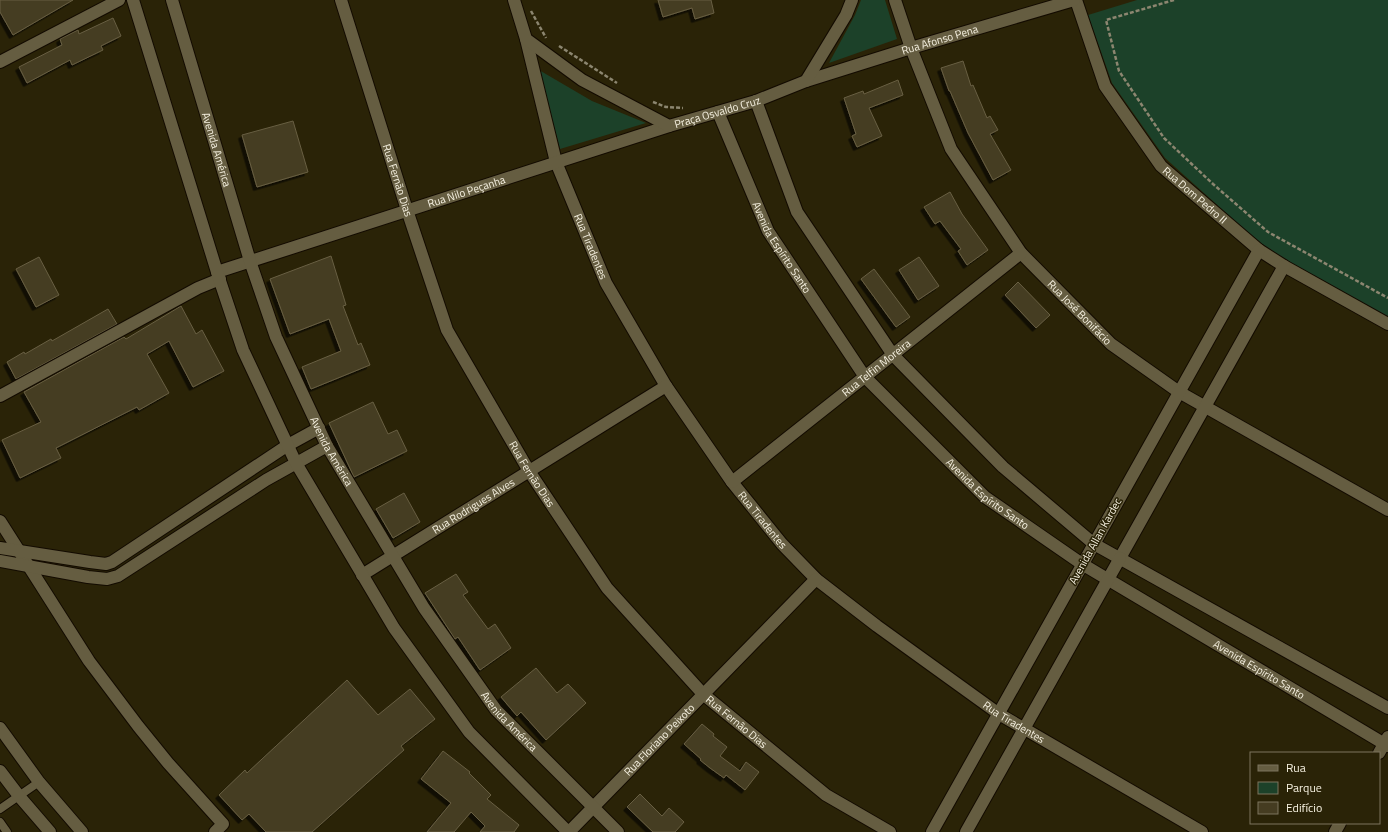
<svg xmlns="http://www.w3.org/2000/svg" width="1388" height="832" font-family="'Titillium Web',sans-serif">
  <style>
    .green { fill: #1c4129 }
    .building { fill: #453c21; stroke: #685f43; filter: url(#shadow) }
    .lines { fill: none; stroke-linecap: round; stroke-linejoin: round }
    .lane-casing { stroke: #130b00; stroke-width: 10 }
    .street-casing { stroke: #130b00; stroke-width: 14 }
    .secondary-casing { stroke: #130b00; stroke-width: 14 }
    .path { stroke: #8c8670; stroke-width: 2.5; stroke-dasharray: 4 2; stroke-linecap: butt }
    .lane { stroke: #655d41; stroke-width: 8 }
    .street { stroke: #655d41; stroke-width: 12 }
    .secondary { stroke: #655d41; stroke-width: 12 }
    .labels { text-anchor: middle; stroke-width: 3; stroke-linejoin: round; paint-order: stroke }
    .street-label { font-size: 11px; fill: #f6f1e1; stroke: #2a2307 }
  </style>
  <defs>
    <filter id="shadow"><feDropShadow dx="-3.5" dy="3.5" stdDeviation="0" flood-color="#0009"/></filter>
  </defs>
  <rect width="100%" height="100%" fill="#2a2307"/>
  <g class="green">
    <path d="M861,0H885L897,39L829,63L855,15Z"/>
    <path d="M1137,0H1388V318L1265,248L1165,158L1112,83L1088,15Z"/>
    <path d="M539,70L592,101L646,123L560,149Z"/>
  </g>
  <g class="building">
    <path d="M0,0H73L13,35L0,12Z"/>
    <path d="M658,0H711L714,13L695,19L692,8L663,17Z"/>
    <path d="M113,18L121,36L101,46L103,50L72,65L70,60L27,83L19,67L62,45L60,39L78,30L79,34Z"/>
    <path d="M963,61L971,86L973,85L987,118L990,116L998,130L990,134L1011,170L993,180L968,133L950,91H949L941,68Z"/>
    <path d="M898,80L903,95L869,108L882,136L857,147L852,136L856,134L844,98L863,91L864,94Z"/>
    <path d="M293,121L308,172L257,187L242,135Z"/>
    <path d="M950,192L962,214L988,250L967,265L958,251L961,249L940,221L935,224L924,207Z"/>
    <path d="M331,256L346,305L343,306L358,345L361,343L370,365L311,389L302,367L341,351L329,319L290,334L270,279Z"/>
    <path d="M39,257L59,295L36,307L16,269Z"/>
    <path d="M919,257L939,286L918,300L899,270Z"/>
    <path d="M874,269L910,317L896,327L861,279Z"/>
    <path d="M1018,282L1050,315L1036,328L1005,295Z"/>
    <path d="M181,306L196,334L202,330L224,371L193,387L169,341L147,354L169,393L139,410L137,407L56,448L61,458L20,478L2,440L41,422L24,392L124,337L126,339Z"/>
    <path d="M108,309L117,324L16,379L7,362L24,352L25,354L51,339L52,341Z"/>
    <path d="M373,402L388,434L397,430L407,451L354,477L329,423Z"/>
    <path d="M404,493L420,522L393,538L376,509Z"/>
    <path d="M456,574L468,592L463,595L488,629L495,624L511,648L480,670L458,637L455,639L425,593Z"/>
    <path d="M536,668L557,693L568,684L586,703L546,740L521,712L517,716L501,697Z"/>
    <path d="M347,680L378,715L410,689L435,719L401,746L404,750L312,832H266L249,814L242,820L219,795L245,770L247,773Z"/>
    <path d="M702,724L714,734L713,736L727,747L720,756L740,771L746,762L759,772L745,790L726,775L724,778L710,768L700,760L701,759L684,744Z"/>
    <path d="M443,751L470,772L469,773L491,795L487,799L519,825L514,832H480L485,826L471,812L454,832H427L451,803L421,779Z"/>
    <path d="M640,794L662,816L669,808L684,822L675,832H653L627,807Z"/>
  </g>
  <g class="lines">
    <defs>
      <g id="lane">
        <path d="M0,809L39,782"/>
        <path d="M0,822L7,832"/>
      </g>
      <g id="street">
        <path id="s1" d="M341,0L407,210L447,330L529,471L607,588L703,694L826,795L890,832"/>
        <path id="s2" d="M895,0L911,48L951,149L1021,253L1111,344L1179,392L1388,510"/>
        <path id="s3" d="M1076,0L1105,86L1161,166L1259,250L1284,266L1388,324"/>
        <path id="s4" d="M526,39L556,162L606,283L666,386L732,482L782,544L816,579L877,626L999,714L1202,832"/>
        <path d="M0,62L119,0"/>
        <path id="s5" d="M806,81L911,48L1074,0"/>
        <path id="s6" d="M217,272L669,126"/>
        <path d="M0,396L198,288L220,279"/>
        <path id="s7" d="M732,482L1021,253"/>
        <path d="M0,521L89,661L138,726L168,763L223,824L215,832"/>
        <path d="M1094,544L1259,250"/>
        <path d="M0,548L90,562L106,564L112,562L288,445L319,428"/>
        <path d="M1120,558L1284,266"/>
        <path d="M0,561L88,577L107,579L118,576L266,480L327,446"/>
        <path id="s8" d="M362,575L666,386"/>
        <path d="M1379,753L1388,737"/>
        <path id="s9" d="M569,832L816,579"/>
        <path d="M1335,832L1340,823"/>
      </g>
      <g id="secondary">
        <path d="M133,0L217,272L243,350L296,463L394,628L469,732L568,832"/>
        <path id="s10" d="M172,0L250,261L276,337L327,446L424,608L496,710L618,832"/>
        <path id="s11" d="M514,0L526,39L582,80L669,126L756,101L806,81L846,15L852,0"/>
        <path d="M756,101L797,212L893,355L1003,467L1094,544L1388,708"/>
        <path id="s12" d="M718,112L768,231L865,377L985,497L1082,564L1388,746"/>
        <path d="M0,728L39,782L82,832"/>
        <path d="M0,771L19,796L50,832"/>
        <path d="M932,832L1094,544"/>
        <path d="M966,832L1120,558"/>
      </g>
    </defs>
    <use href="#lane" class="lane-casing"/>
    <use href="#street" class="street-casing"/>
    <use href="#secondary" class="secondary-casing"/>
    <g class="path">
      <path d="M1174,0L1106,20L1119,71L1164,138L1213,184L1268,232L1388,298"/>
      <path d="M531,11L546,38"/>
      <path d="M559,46L617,83"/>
      <path d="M653,102L666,107L683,108"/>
    </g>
    <use href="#lane" class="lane"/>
    <use href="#street" class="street"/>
    <use href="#secondary" class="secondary"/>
  </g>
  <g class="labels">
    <g class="street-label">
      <text dy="4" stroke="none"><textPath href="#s5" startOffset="140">Rua Afonso Pena</textPath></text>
      <text dy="4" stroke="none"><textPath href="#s11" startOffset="259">Praça Osvaldo Cruz</textPath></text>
      <text dy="4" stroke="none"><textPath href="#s10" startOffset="156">Avenida América</textPath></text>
      <text dy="4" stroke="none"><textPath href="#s1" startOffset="189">Rua Fernão Dias</textPath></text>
      <text dy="4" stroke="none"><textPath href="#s6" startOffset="262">Rua Nilo Peçanha</textPath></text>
      <text dy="4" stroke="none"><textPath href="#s3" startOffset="233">Rua Dom Pedro II</textPath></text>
      <text dy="4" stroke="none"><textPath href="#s4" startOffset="218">Rua Tiradentes</textPath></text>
      <text dy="4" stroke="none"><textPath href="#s12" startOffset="150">Avenida Espírito Santo</textPath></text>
      <text dy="4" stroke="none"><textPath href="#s2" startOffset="368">Rua José Bonifácio</textPath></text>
      <text dy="4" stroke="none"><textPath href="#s7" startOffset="184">Rua Telfin Moreira</textPath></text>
      <text dy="4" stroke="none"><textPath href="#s10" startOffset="480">Avenida América</textPath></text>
      <text dy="4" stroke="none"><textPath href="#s1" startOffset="514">Rua Fernão Dias</textPath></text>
      <text dy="4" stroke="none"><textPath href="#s12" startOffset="474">Avenida Espírito Santo</textPath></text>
      <text dy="4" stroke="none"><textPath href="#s8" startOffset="131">Rua Rodrigues Alves</textPath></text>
      <text dy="4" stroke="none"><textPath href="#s4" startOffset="542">Rua Tiradentes</textPath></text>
      <text transform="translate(1095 541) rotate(-61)" y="4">Avenida Allan Kardec</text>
      <text dy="4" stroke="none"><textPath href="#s12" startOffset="798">Avenida Espírito Santo</textPath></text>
      <text dy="4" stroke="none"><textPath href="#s10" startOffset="804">Avenida América</textPath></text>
      <text dy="4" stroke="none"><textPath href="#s1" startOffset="837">Rua Fernão Dias</textPath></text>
      <text dy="4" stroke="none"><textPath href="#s4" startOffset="866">Rua Tiradentes</textPath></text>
      <text dy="4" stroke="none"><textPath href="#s9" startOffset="129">Rua Floriano Peixoto</textPath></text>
    </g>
  </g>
  <rect x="1250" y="752" width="130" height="72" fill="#2a2307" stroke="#7c755e"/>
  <rect x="1258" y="765" width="20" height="6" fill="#655d41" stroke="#7c755e"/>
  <text x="1286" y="772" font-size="12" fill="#f6f1e1">Rua</text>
  <rect x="1258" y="782" width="20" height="12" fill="#1c4129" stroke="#7c755e"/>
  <text x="1286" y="792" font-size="12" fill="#f6f1e1">Parque</text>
  <rect x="1258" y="802" width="20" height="12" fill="#453c21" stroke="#7c755e"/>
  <text x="1286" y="812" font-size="12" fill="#f6f1e1">Edifício</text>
</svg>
